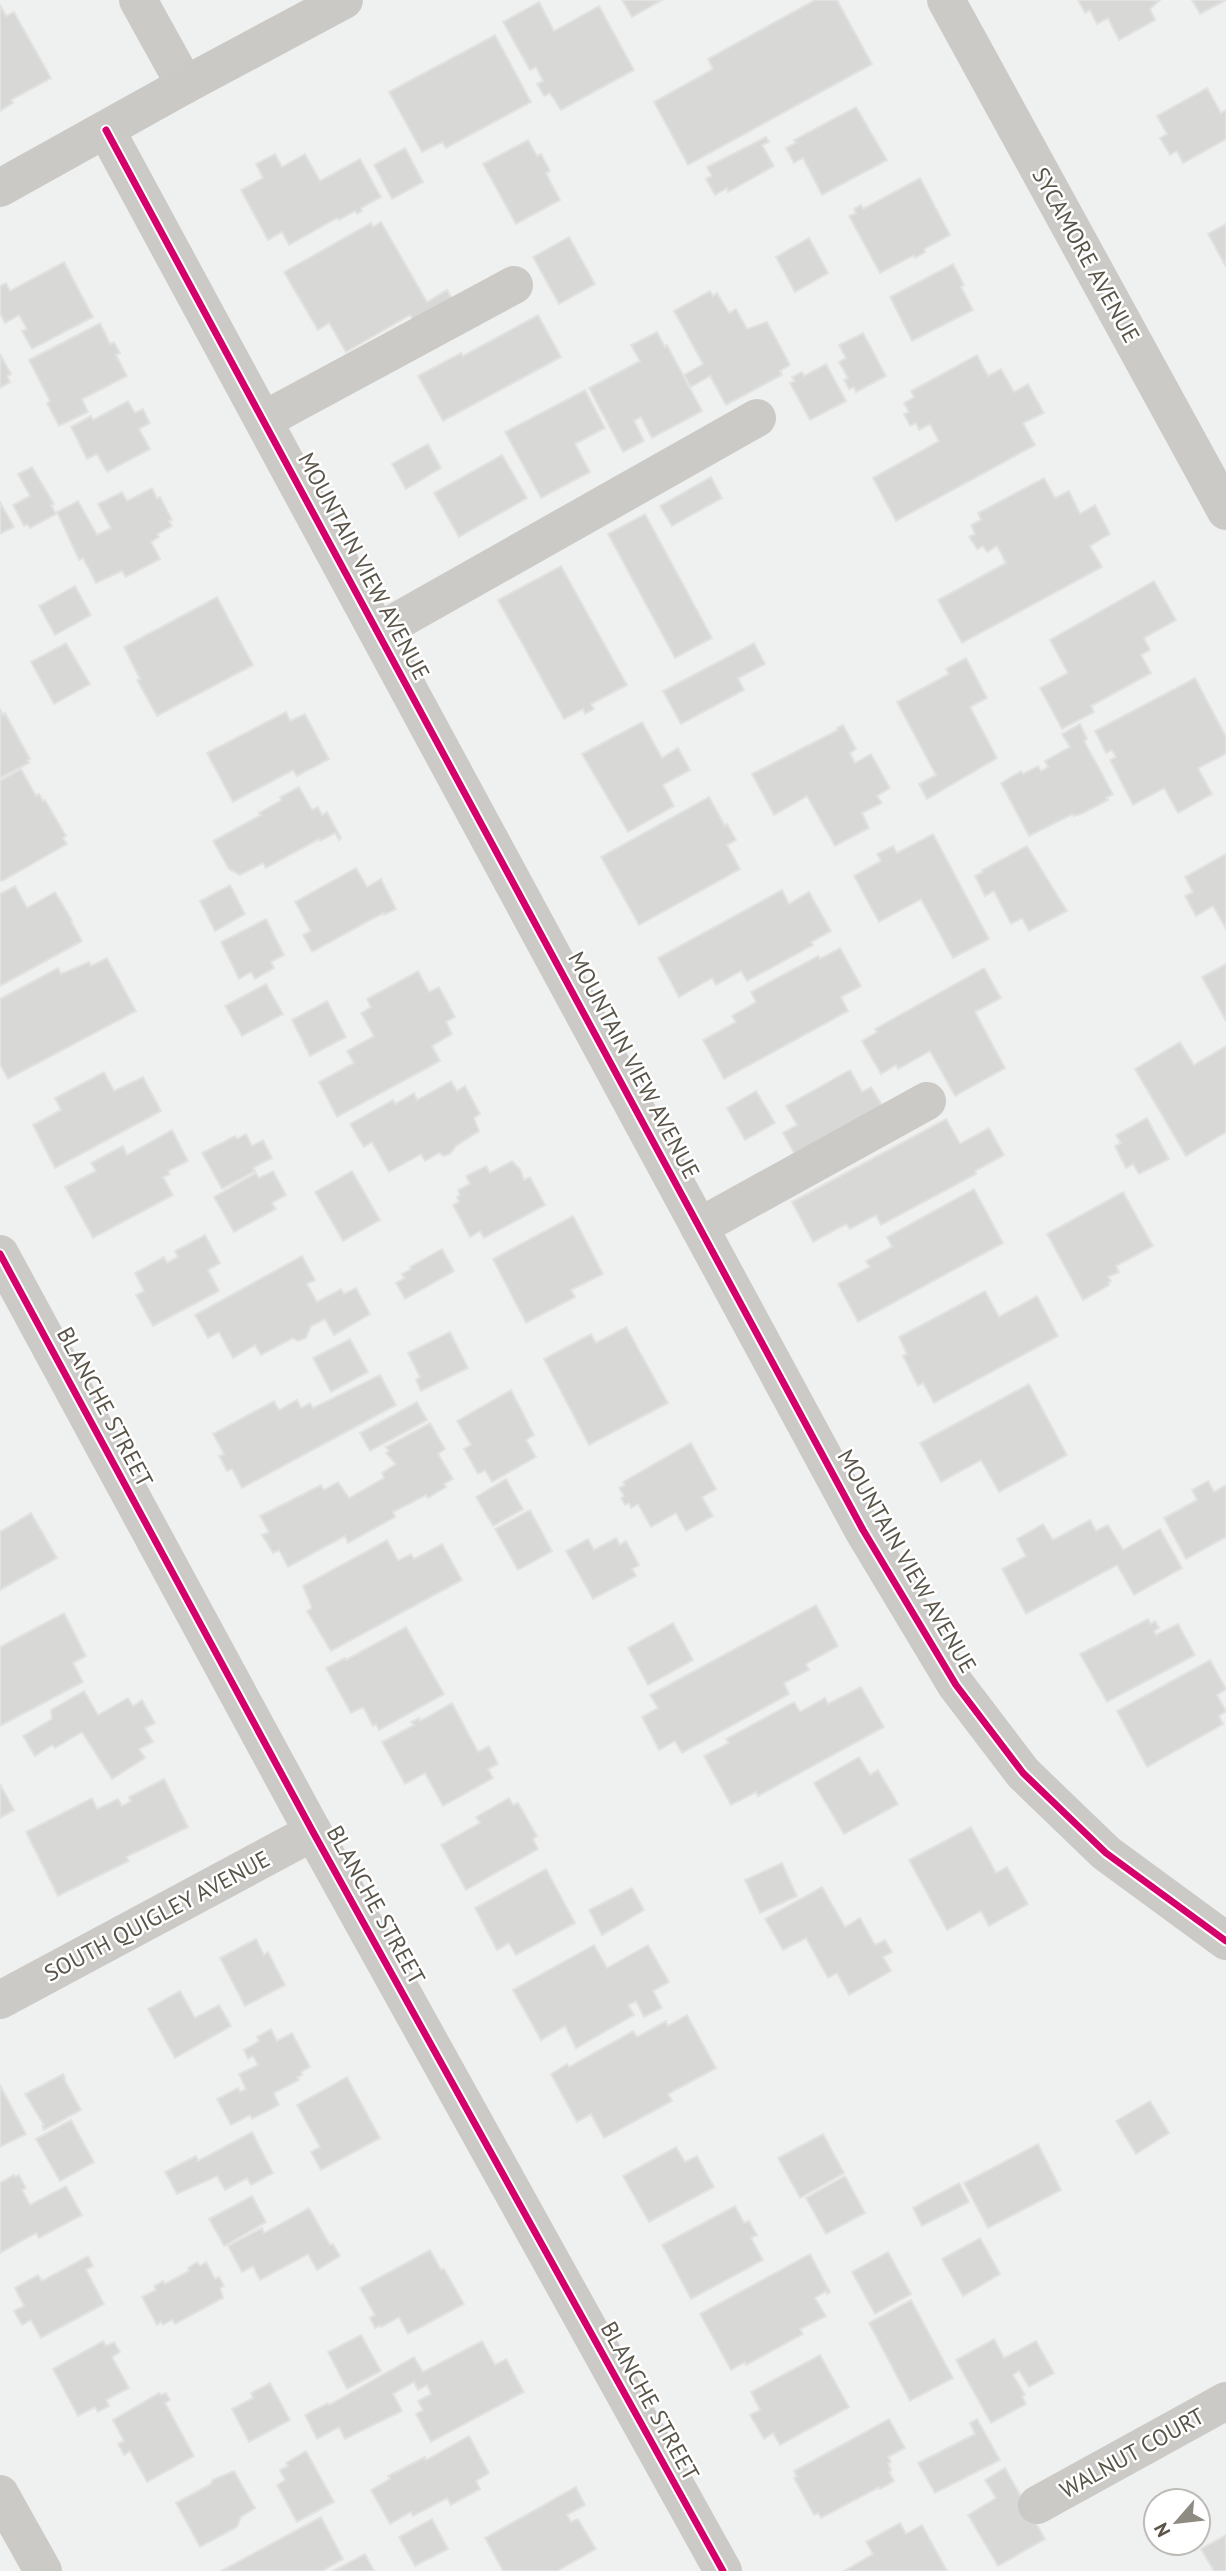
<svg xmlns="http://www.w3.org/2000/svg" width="1226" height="2571" font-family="'PT Sans',sans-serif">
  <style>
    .building { fill: #d8d8d7; stroke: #e2e2e1; stroke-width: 2 }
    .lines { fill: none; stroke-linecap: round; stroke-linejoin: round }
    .minor { stroke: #cbcac7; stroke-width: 38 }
    .major { stroke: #cac9c5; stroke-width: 38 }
    .cycleway-casing { stroke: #fff; stroke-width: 11 }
    .cycleway { stroke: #d6006c; stroke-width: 7 }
    .labels { text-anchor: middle; stroke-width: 5; stroke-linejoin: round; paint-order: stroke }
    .street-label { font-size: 23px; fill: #5a5448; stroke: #fff }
  </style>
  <rect width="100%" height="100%" fill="#eff0f0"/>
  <g class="building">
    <path d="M622,0H662L632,17Z"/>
    <path d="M815,0H837L872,64L688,165L654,102L713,69L708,59Z"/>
    <path d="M1078,0H1160L1150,9L1155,20L1119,40L1108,18L1097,24L1090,10L1085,13Z"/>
    <path d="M1192,0H1226L1200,14Z"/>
    <path d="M539,2L554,31L599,6L634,70L561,110L550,93L544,96L537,84L543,81L536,67L530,70L503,22Z"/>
    <path d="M0,5L6,16L14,12L51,78L11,100L13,103L0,111Z"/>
    <path d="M495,35L531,102L446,148L442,142L422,152L389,92Z"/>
    <path d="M1207,88L1221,113L1226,110V139L1183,163L1177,151L1170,155L1160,138L1167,134L1157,116Z"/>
    <path d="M856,107L887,160L822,195L803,158L794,163L786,148L796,143L794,140Z"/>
    <path d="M766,137L769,142L762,145L774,166L728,192L727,188L715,195L706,179L712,176L707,167Z"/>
    <path d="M528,140L537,156L541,154L550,171L546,173L560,200L516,224L483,164Z"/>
    <path d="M405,148L423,182L392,199L374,165Z"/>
    <path d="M275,154L282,167L305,154L320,181L360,159L381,197L361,208L362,211L357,214L355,211L339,220L337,218L289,245L282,232L268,240L241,190L263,178L256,164Z"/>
    <path d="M920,178L950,235L924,249L925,252L915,258L914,255L880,273L849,216L856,213L854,209L861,205L863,209Z"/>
    <path d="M381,222L427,302L447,290L452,299L414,321L410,315L346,352L329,323L318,330L284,272L371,223L373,227Z"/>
    <path d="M1226,224V267L1208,234Z"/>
    <path d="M569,237L595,284L559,304L533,257Z"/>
    <path d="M809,238L828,273L795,292L776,257Z"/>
    <path d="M64,262L93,317L32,349L22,331L27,329L19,315L5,323L0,313V286L6,283L10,291Z"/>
    <path d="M953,264L964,285L961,287L973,310L912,341L890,297Z"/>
    <path d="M710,291L713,296L717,293L729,313L736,309L747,329L767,322L790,365L780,371L782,375L726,405L710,376L691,387L684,375L703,364L674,311Z"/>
    <path d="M538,315L561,357L443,421L418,376L461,353L463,356Z"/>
    <path d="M100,323L110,344L114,342L120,353L116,355L127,376L82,399L88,412L59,426L47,403L50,401L29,360Z"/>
    <path d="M657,332L665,347L667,345L702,411L652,438L641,417L634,421L644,441L623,452L589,388L640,361L631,345Z"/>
    <path d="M863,333L886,376L856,392L854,387L849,389L844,380L848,378L839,362L846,358L839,345Z"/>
    <path d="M0,354L11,374L7,376L10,382L0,388Z"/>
    <path d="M977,355L988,376L1001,369L1014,392L1028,384L1044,413L1023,423L1035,445L896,521L873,478L939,441L930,424L919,430L916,423L910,426L904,414L909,412L904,403L914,397L911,391Z"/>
    <path d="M826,364L846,401L810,420L790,383L795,381L792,377L802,372L804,376Z"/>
    <path d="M585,390L605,428L575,444L590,472L541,498L505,432Z"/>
    <path d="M128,401L135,413L143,409L150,423L139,429L150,449L107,472L97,454L87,459L71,427L91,416L93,420Z"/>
    <path d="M428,444L441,468L406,489L392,464Z"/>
    <path d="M502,455L527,498L459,537L434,493Z"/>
    <path d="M32,467L54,504L51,505L56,514L30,528L27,524L24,526L13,505L30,496L18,474Z"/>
    <path d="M711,477L722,498L672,526L660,506Z"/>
    <path d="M1044,478L1055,498L1069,491L1080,514L1095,505L1110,534L1090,546L1102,567L962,643L938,600L1006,563L997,546L987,552L983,546L977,549L969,537L975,534L971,525L981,520L978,513Z"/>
    <path d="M152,488L157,499L160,497L172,520L169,521L172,526L157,534L159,537L151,542L160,559L126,577L122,571L96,583L83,558L79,560L57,512L78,501L97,535L111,528L98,504L122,492L127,501Z"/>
    <path d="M0,502L14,527L0,534Z"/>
    <path d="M645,514L712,638L675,658L608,534Z"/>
    <path d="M561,566L627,685L591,704L594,709L585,714L583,709L564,719L498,600Z"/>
    <path d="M1154,581L1176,620L1144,638L1150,650L1141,655L1151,673L1091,706L1094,712L1062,729L1040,688L1068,673L1050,640Z"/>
    <path d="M75,586L91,615L55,635L39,606Z"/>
    <path d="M217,597L253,665L157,716L137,680L140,679L124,647Z"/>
    <path d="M66,643L90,684L54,704L31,662Z"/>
    <path d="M754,643L765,664L738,678L744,690L681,724L663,691Z"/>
    <path d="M966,658L987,698L970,707L997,758L927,799L919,784L936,775L897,702L949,674L946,669Z"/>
    <path d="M1195,678L1226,737V754L1198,768L1212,794L1178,813L1164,788L1133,805L1110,760L1116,757L1112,750L1106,753L1095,731Z"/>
    <path d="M0,709L3,715L5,713L30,759L27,760L29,763L0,778Z"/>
    <path d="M286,712L290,721L305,714L329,759L297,776L293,770L233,802L207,753Z"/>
    <path d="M642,722L662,758L678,748L690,770L663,785L674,806L628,832L582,754Z"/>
    <path d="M1080,724L1087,739L1084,741L1113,794L1106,798L1108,800L1083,813L1074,816L1073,814L1029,836L1001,783L1021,771L1023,774L1038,766L1041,771L1048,767L1045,761L1070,747L1062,734Z"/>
    <path d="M843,725L856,749L850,753L855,763L871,754L890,788L877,796L882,803L862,813L869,828L835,846L807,796L774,815L752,774L838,730L837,728Z"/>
    <path d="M21,769L36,796L39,794L43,801L45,800L66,836L63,838L67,844L2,881L0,880V781Z"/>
    <path d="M299,787L312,810L318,807L322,815L327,812L341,838L339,840L335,833L320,841L319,839L266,868L263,863L240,875L229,869L213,841L261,815L259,813L282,800L280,797Z"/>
    <path d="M709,797L725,826L727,824L736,840L727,845L740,869L639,925L601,857Z"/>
    <path d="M933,834L989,939L953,958L921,899L879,922L854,876L881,861L877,854L893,846L897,853Z"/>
    <path d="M1027,846L1067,911L1029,931L1022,918L1011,924L994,891L985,896L975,876L983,872L982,870Z"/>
    <path d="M1226,854V929L1213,906L1196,916L1185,896L1193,892L1185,877Z"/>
    <path d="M356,868L367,887L381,879L396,909L384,915L383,913L312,952L303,935L311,931L295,902Z"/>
    <path d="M230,885L245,914L215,931L200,901Z"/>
    <path d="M15,886L27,908L55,892L72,920L71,921L82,941L0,986V894Z"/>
    <path d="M782,890L789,904L809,892L831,931L811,942L813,945L747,981L741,971L716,985L712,978L679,997L658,958Z"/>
    <path d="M266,919L284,955L271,962L274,968L255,979L251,972L239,979L221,942Z"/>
    <path d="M840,948L861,986L841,997L848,1011L724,1079L703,1040L736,1022L732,1016L756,1002L751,992L818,956L820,959Z"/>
    <path d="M107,958L136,1011L8,1079L0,1064V999L58,968L61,974L89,962L91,966Z"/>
    <path d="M1226,964V1021L1202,977Z"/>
    <path d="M984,968L1001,998L975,1012L1005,1068L955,1096L930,1051L898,1069L896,1065L881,1074L862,1041L877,1032L875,1029Z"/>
    <path d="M418,971L429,992L439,987L455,1017L446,1022L452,1034L432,1046L440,1061L337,1117L319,1082L354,1063L347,1051L374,1036L361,1013L371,1007L367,999Z"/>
    <path d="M266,984L283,1014L242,1036L225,1006Z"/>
    <path d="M327,1001L346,1037L310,1056L292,1020Z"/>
    <path d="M1180,1042L1194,1065L1226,1046V1132L1186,1156L1135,1069Z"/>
    <path d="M850,1070L862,1092L871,1087L882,1105L799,1162L783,1133L797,1125L786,1106Z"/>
    <path d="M104,1072L114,1091L143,1077L161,1111L55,1168L33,1125L61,1110L55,1098Z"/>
    <path d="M451,1081L457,1091L465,1086L480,1114L474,1118L479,1131L456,1146L450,1154L444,1156L439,1153L425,1161L421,1154L389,1172L372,1142L364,1147L350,1124L393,1100L395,1104L414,1093L417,1100Z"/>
    <path d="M756,1091L775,1123L745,1140L727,1108Z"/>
    <path d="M1147,1118L1169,1159L1139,1174L1133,1164L1126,1168L1115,1146L1121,1143L1116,1135Z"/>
    <path d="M946,1119L960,1144L989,1128L1004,1155L975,1171L976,1174L881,1225L876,1215L850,1229L846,1224L813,1242L792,1202Z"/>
    <path d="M172,1130L188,1161L168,1171L170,1174L163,1177L173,1195L93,1238L65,1187L96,1171L91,1163L123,1146L127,1155Z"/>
    <path d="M246,1134L252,1146L263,1140L272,1158L253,1168L255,1171L222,1189L202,1153L235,1136L237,1139Z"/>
    <path d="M512,1161L520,1169L524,1180L530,1177L545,1205L484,1238L480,1231L470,1237L453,1205L459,1202L457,1197L460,1195L458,1190L470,1184L466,1176L486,1166L490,1173Z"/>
    <path d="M273,1171L286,1195L272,1203L276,1209L234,1232L214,1197L256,1173L259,1178Z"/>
    <path d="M352,1171L380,1220L343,1241L315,1192Z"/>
    <path d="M974,1189L1003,1243L858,1322L838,1284L870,1267L866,1261L892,1247L887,1237Z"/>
    <path d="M1123,1192L1153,1246L1116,1266L1119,1272L1108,1277L1111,1281L1108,1283L1109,1285L1083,1300L1047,1234Z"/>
    <path d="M573,1216L603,1274L571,1290L575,1297L526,1323L493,1259Z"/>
    <path d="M205,1235L220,1263L208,1270L219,1291L153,1326L136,1295L144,1291L135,1273L164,1257L167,1263L178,1257L175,1251Z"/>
    <path d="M442,1249L454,1271L405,1299L396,1283L405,1278L402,1274L411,1269L410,1267Z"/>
    <path d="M302,1256L315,1280L307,1284L317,1302L341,1289L344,1294L356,1288L370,1314L334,1335L325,1319L311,1326L306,1338L298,1341L293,1338L261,1355L255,1345L233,1358L219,1332L208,1338L195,1315Z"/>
    <path d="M985,1291L999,1317L1037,1296L1058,1336L934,1403L923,1383L918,1386L903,1356L907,1354L899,1337Z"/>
    <path d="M626,1327L668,1403L589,1445L544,1359L591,1334L596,1343Z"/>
    <path d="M450,1332L468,1368L421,1391L416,1380L420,1377L408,1353Z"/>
    <path d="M350,1339L368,1372L331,1392L313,1358Z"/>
    <path d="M380,1375L396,1405L242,1488L232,1469L227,1471L219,1456L224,1454L213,1434L274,1401L279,1410L297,1400L301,1408L310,1403L313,1408Z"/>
    <path d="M1029,1384L1067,1455L999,1492L981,1460L941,1482L920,1443Z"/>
    <path d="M511,1390L534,1435L526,1440L536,1457L492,1482L485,1470L478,1474L464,1449L471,1445L457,1421Z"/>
    <path d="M417,1402L427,1420L370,1451L360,1433Z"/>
    <path d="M430,1423L445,1449L438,1454L453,1479L444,1484L446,1487L428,1498L426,1495L393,1512L395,1517L348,1543L345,1536L288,1567L279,1550L273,1553L262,1535L269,1532L260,1516L321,1485L324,1490L338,1482L349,1498L384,1478L382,1473L396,1464L386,1453L389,1451L386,1447Z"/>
    <path d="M691,1443L716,1489L702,1497L713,1516L686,1531L676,1513L651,1527L638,1504L631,1508L629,1503L625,1505L621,1498L624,1496L619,1488L625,1485L623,1482Z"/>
    <path d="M506,1479L523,1509L493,1526L476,1497Z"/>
    <path d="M1208,1481L1214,1492L1226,1485V1537L1186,1559L1164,1518L1197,1500L1192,1490Z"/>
    <path d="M530,1510L552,1551L518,1570L495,1529Z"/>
    <path d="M31,1513L57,1558L0,1590V1532Z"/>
    <path d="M1090,1520L1096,1531L1108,1525L1123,1550L1160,1529L1182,1568L1134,1595L1117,1565L1026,1614L1002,1569L1026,1556L1017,1539L1043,1524L1053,1540Z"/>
    <path d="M616,1538L620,1545L626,1541L639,1565L632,1569L636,1576L593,1599L566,1551L588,1539L594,1550Z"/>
    <path d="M387,1540L398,1561L411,1554L414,1559L442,1544L462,1580L331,1651L307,1611L312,1608L303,1586Z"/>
    <path d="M816,1605L838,1646L806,1664L809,1670L784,1683L789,1694L682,1753L675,1741L659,1750L642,1717L658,1708L650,1695Z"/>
    <path d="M64,1613L86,1656L73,1663L83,1682L0,1726V1647Z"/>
    <path d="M1148,1619L1151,1624L1155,1621L1159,1628L1154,1631L1156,1635L1178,1624L1195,1655L1107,1702L1080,1654Z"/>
    <path d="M673,1623L693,1660L648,1685L628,1648Z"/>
    <path d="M406,1627L444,1694L379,1730L376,1724L373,1726L363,1707L351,1713L326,1668L345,1658L346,1660Z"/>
    <path d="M1210,1660L1226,1689L1217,1695L1226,1711L1219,1716L1223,1724L1147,1767L1117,1711Z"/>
    <path d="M861,1687L884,1727L758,1796L756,1792L731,1805L704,1756L729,1743L726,1739L794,1702L800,1712L825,1698L828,1704Z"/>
    <path d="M84,1691L98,1715L128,1698L133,1706L142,1700L155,1723L145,1728L153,1742L139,1749L145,1758L112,1779L82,1732L55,1748L52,1745L35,1756L23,1736L52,1719L51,1710Z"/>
    <path d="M452,1703L478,1752L489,1746L498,1764L488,1769L493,1778L443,1806L425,1773L405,1784L382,1742L414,1725L411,1722L419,1718L420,1721Z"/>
    <path d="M859,1757L870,1775L878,1770L898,1804L844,1834L814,1783Z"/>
    <path d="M164,1779L188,1827L126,1857L129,1861L58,1896L26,1832L92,1798L97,1809L118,1799L122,1806L131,1801L129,1797Z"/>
    <path d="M0,1784L14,1810L0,1818Z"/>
    <path d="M509,1798L513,1805L518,1803L537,1836L533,1839L538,1849L466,1890L441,1845L480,1823L476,1817Z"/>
    <path d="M971,1827L996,1873L1007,1867L1028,1904L989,1926L981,1911L947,1930L909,1860Z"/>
    <path d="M782,1863L797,1896L760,1913L745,1880Z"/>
    <path d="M546,1869L575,1923L516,1955L509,1943L497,1950L475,1908Z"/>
    <path d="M822,1887L845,1927L860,1918L875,1945L885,1940L892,1952L883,1957L891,1971L849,1995L837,1973L828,1978L806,1938L783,1950L765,1919Z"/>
    <path d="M632,1888L644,1910L602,1935L589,1910Z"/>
    <path d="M256,1939L264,1955L268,1952L285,1985L245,2006L220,1958Z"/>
    <path d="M594,1945L607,1968L648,1945L669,1982L653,1991L662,2008L644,2017L636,2001L628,2005L634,2015L576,2048L565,2026L541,2040L513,1990Z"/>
    <path d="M180,1991L195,2018L219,2005L231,2026L175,2058L148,2009Z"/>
    <path d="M687,2015L716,2068L668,2094L672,2101L604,2138L591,2114L577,2122L551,2074L567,2064L569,2067L633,2031L637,2037L666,2021L668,2026Z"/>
    <path d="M271,2029L277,2041L292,2033L310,2067L301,2072L302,2075L297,2077L299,2080L274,2093L279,2105L252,2119L250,2115L231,2125L217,2099L238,2088L240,2092L246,2089L239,2074L258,2065L253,2056L248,2059L244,2050L259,2041L257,2037Z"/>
    <path d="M63,2074L65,2078L64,2079L81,2110L44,2130L42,2126L44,2125L25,2094Z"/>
    <path d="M347,2077L380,2138L321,2170L311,2152L320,2147L297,2105Z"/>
    <path d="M0,2085L26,2134L0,2147Z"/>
    <path d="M1150,2101L1169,2133L1136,2154L1116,2121Z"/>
    <path d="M71,2120L94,2162L60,2181L36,2139Z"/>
    <path d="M252,2132L273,2173L251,2185L247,2178L225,2190L217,2176L177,2194L165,2172L196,2156L198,2161Z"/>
    <path d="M823,2134L844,2173L800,2198L778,2158Z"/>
    <path d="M1038,2144L1061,2190L988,2228L964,2183Z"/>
    <path d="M676,2147L685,2162L697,2156L714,2187L649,2222L623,2176Z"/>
    <path d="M14,2175L15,2177L19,2175L26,2188L22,2190L30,2205L66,2186L82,2215L39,2238L36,2233L0,2253V2183Z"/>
    <path d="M845,2176L865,2213L826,2234L806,2198Z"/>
    <path d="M959,2183L969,2202L922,2226L913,2208Z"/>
    <path d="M252,2196L266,2222L224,2246L209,2219Z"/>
    <path d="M735,2206L744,2223L749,2221L757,2235L751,2238L763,2260L691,2299L662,2245Z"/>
    <path d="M309,2208L330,2245L333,2244L340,2256L317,2270L308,2254L260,2280L253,2266L242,2272L228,2246L262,2228L264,2233Z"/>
    <path d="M980,2238L1000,2274L963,2296L942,2259Z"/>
    <path d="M430,2250L441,2270L444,2269L464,2304L408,2334L399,2317L381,2327L380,2325L375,2328L370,2318L375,2315L360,2288Z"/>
    <path d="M888,2252L911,2294L875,2314L852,2272Z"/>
    <path d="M810,2254L830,2292L827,2294L826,2291L815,2298L826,2316L800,2329L803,2334L746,2365L745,2362L731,2370L700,2314Z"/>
    <path d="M88,2256L93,2266L86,2270L104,2304L41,2338L31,2320L22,2325L14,2311L24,2306L15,2288L38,2275L42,2281Z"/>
    <path d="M197,2262L200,2266L206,2262L215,2279L219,2277L224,2286L220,2288L223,2298L175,2324L172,2320L163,2325L161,2322L157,2325L142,2297L156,2290L154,2286L163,2281L165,2284L189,2271L188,2268Z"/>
    <path d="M911,2300L953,2378L910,2401L869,2323Z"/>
    <path d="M361,2335L381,2371L347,2389L328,2352Z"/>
    <path d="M994,2339L1004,2358L1036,2341L1054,2373L1029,2387L1019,2371L1013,2375L1025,2395L1022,2396L1026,2404L991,2423L956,2360Z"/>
    <path d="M103,2341L106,2346L114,2342L120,2352L112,2357L129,2388L106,2400L109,2406L98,2412L95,2407L78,2416L53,2369Z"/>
    <path d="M482,2341L495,2365L506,2359L524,2392L431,2442L416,2414L423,2410L418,2401L431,2394L427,2385L418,2390L414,2382L393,2394L402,2411L345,2439L339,2427L317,2439L305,2415L328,2403L329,2405L414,2357L423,2372Z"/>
    <path d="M820,2355L849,2407L780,2445L773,2433L764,2439L750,2415L760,2410L751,2392Z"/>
    <path d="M270,2383L290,2420L249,2442L232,2409L253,2398L251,2393Z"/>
    <path d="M159,2393L161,2395L166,2393L170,2400L165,2403L194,2456L147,2482L130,2451L124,2455L118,2444L124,2441L113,2420Z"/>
    <path d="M889,2419L905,2448L888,2457L891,2462L888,2464L891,2470L889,2472L894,2481L880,2489L879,2487L821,2518L818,2513L814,2515L794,2478L797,2477L794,2471Z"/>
    <path d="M977,2419L1000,2460L935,2493L918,2463L975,2434L970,2423Z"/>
    <path d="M469,2436L489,2473L476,2481L480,2489L451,2505L447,2498L413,2516L411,2512L390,2524L371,2490L390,2479L388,2476L425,2457L426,2460Z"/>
    <path d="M306,2451L334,2502L297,2522L277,2485L285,2480L280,2470L288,2466L286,2463Z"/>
    <path d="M1005,2468L1045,2539L998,2566L968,2515L996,2498L985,2480Z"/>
    <path d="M234,2471L255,2508L241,2517L237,2527L200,2547L176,2503L211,2484L212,2480Z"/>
    <path d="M576,2487L585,2505L567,2515L571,2522L578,2519L596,2549L557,2571H503L485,2538Z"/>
    <path d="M321,2517L343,2559L322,2571H221Z"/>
    <path d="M432,2519L448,2549L415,2566L399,2537Z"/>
    <path d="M900,2523L906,2534L922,2525L947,2571H844L873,2554L866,2542Z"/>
    <path d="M1226,2535V2571H1214L1201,2549Z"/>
    <path d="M365,2554L374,2571H333Z"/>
  </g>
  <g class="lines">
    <g class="minor">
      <path d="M138,0L185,85"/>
      <path d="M946,0L1226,511"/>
      <path d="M106,130L863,1530L956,1685L1023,1773L1106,1853L1226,1941"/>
      <path d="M264,420L514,285"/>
      <path d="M378,632L757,418"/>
      <path d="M699,1227L927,1101"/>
      <path d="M0,1254L313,1832L723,2571"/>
      <path d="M0,2000L313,1832"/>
      <path d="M0,2494L43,2571"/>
      <path d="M1037,2505L1226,2401"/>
    </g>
    <path class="major" d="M0,188L185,85L344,0"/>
    <defs>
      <g id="cycleway">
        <path d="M106,130L863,1530L956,1685L1023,1773L1106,1853L1226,1941"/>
        <path d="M0,1254L313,1832L723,2571"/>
      </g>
    </defs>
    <use href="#cycleway" class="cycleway-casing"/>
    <use href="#cycleway" class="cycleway"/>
  </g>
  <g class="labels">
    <g class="street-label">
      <text transform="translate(1086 255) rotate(61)" y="8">SYCAMORE AVENUE</text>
      <text transform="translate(364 566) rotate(62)" y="8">MOUNTAIN VIEW AVENUE</text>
      <text transform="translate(634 1065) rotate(62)" y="8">MOUNTAIN VIEW AVENUE</text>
      <text transform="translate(105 1407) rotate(62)" y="8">BLANCHE STREET</text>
      <text transform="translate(907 1561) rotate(60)" y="8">MOUNTAIN VIEW AVENUE</text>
      <text transform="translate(376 1905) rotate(61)" y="8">BLANCHE STREET</text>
      <text transform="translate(157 1916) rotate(-28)" y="8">SOUTH QUIGLEY AVENUE</text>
      <text transform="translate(650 2401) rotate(61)" y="8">BLANCHE STREET</text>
      <text transform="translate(1132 2453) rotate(-29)" y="8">WALNUT COURT</text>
    </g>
  </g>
  <g transform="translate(1177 2522) rotate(242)"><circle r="33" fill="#ffffff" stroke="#bdbbb6" stroke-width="2"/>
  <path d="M0-5L12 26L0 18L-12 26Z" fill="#8e8b83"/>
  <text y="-10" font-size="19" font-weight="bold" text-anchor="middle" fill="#5a5448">N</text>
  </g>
</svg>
